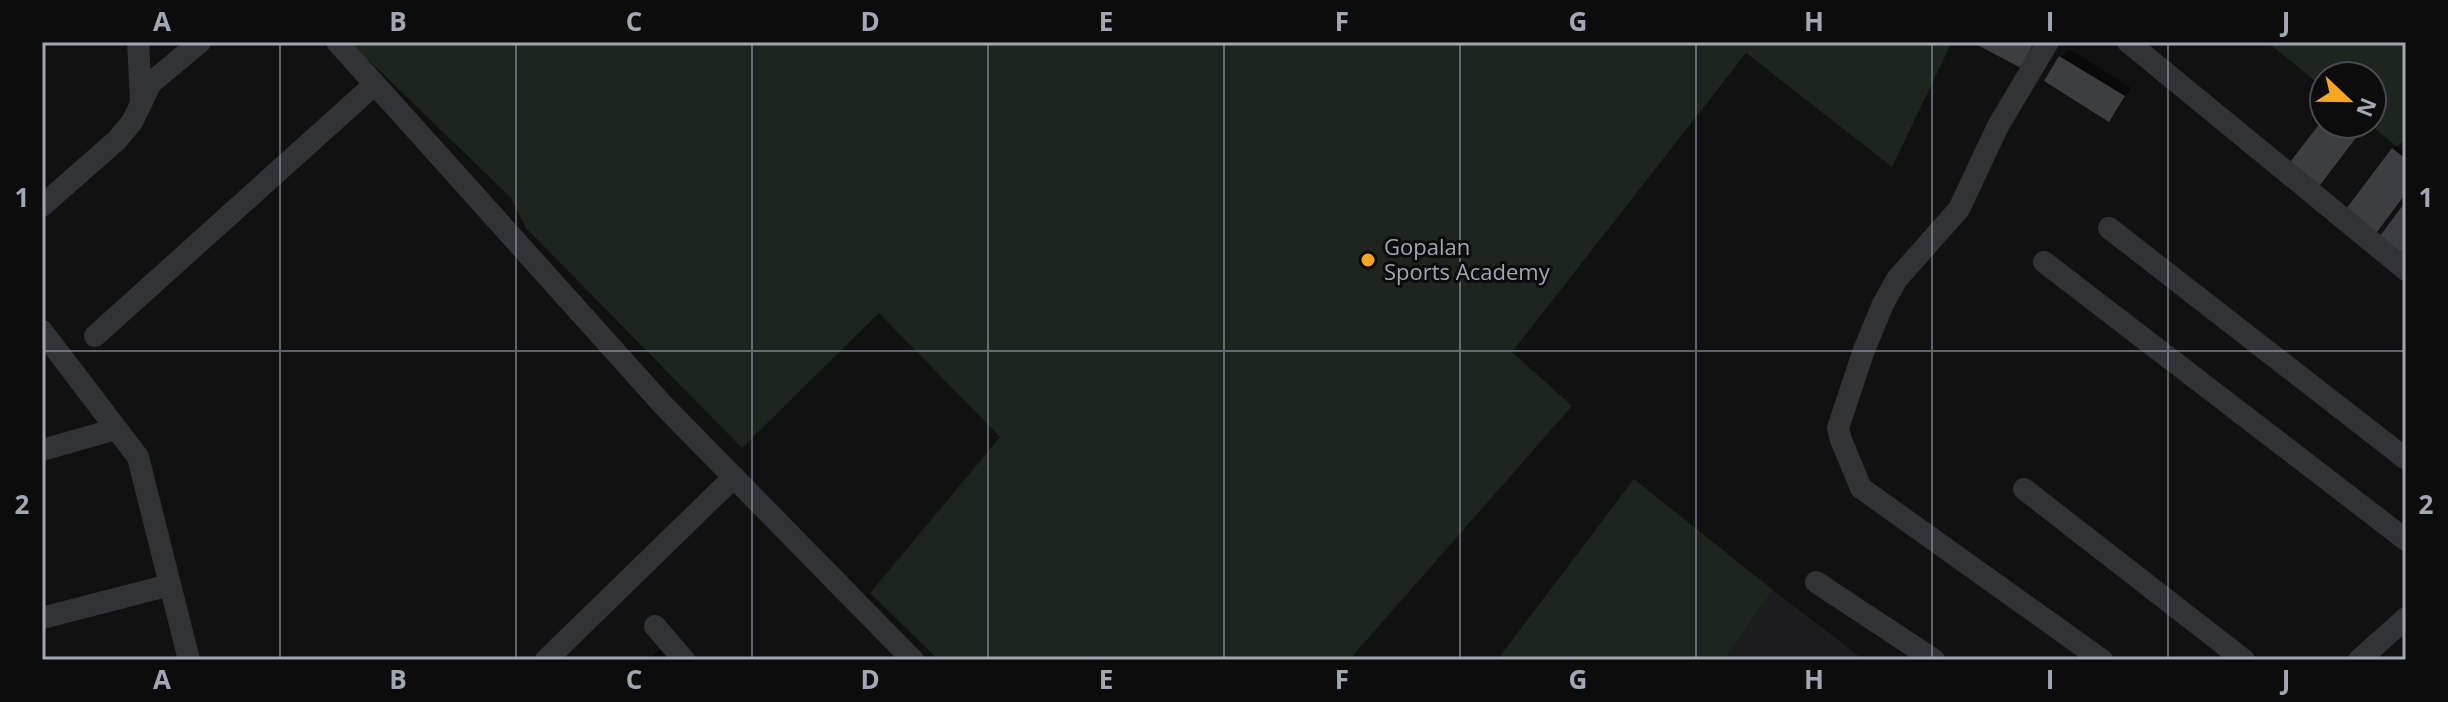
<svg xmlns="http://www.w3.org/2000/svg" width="2448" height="702" font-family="'Open Sans',sans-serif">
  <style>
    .built { fill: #1d1d1f }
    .green { fill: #1d251e }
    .shadow { fill: #0007 }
    .building { fill: #3d3e42 }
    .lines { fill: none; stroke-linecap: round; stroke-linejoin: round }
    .minor { stroke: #323337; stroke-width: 22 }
    .grid { fill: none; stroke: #a1a8b4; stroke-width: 2; stroke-opacity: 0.55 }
    .poi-dot { fill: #f8a424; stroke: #0c0c0d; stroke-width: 3 }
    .labels { text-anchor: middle; stroke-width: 6; stroke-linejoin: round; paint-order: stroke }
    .poi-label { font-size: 22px; fill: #a1a8b4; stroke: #0c0c0d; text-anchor: start }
    .neatline { fill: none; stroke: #a1a8b4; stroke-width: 3 }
    .grid-label { font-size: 26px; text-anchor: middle; font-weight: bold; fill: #a1a8b4 }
  </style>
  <rect width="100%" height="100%" fill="#111112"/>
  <path class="built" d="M1773,590L1864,660H1724Z"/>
  <g class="green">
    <path d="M350,42H1952L1892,167L1746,53L1512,352L1572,406L1349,660H939L870,593L1000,437L879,313L742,448L526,228L511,198Z"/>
    <path d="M2267,42H2406V154L2369,124H2372V76H2324V88Z"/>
    <path d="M1634,479L1773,590L1724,660H1497Z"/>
  </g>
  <g class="shadow">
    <path d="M2069,49L2131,88L2117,111L2109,119L2060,58Z"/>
    <path d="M2402,142L2406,145V193L2381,226L2393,150Z"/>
    <path d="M662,647L673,660H648Z"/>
  </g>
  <g class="building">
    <path d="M1972,42H2034L2021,68Z"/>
    <path d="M2059,56L2125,96L2109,122L2044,81Z"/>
    <path d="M2324,118V124H2363L2365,126L2320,185L2290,162Z"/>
    <path d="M2392,148L2406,159V193L2374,236L2343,213Z"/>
    <path d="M2406,201V247L2399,256L2377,240Z"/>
  </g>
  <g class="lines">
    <g class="minor">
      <path d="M138,42L141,100"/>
      <path d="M337,42L664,406L913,660"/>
      <path d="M2048,42L1998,126L1959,209L1897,279L1883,304L1864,350L1838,428L1841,440L1861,488L2102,660"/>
      <path d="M2128,42L2406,270"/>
      <path d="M42,206L117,140L132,122L151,83L200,42"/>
      <path d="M2109,228L2406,459"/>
      <path d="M2044,262L2406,540"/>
      <path d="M42,331L138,457L189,660"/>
      <path d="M95,336L375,84"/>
      <path d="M42,450L116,429"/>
      <path d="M2024,489L2244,660"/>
      <path d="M1816,582L1934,660"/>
      <path d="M42,618L170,585"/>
      <path d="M655,626L684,660"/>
      <path d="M546,660L734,477"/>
      <path d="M2359,660L2406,618"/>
    </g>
  </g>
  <path class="grid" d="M280,42V660M516,42V660M752,42V660M988,42V660M1224,42V660M1460,42V660M1696,42V660M1932,42V660M2168,42V660M42,351H2406"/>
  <circle class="poi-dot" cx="1368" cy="260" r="8"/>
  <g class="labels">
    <g class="poi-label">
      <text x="1384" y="255">Gopalan<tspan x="1384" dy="25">Sports Academy</tspan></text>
    </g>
  </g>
  <rect width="2448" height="702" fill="none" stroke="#0c0c0d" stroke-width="88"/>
  <g transform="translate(2348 100) rotate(112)"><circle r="38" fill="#0c0c0d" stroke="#484a50" stroke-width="2"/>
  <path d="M0-6L14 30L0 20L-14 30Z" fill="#f8a424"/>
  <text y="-12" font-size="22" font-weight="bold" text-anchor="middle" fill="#a1a8b4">N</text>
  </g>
  <rect x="44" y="44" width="2360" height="614" class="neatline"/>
  <g class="grid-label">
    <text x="162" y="31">A</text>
    <text x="398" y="31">B</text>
    <text x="634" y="31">C</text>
    <text x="870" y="31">D</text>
    <text x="1106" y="31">E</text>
    <text x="1342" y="31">F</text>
    <text x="1578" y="31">G</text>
    <text x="1814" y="31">H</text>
    <text x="2050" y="31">I</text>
    <text x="2286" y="31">J</text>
    <text x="22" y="207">1</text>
    <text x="2426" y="207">1</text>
    <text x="22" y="514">2</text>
    <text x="2426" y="514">2</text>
    <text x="162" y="689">A</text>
    <text x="398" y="689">B</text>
    <text x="634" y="689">C</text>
    <text x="870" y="689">D</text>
    <text x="1106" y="689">E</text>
    <text x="1342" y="689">F</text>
    <text x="1578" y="689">G</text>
    <text x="1814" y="689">H</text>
    <text x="2050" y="689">I</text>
    <text x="2286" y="689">J</text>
  </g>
</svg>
